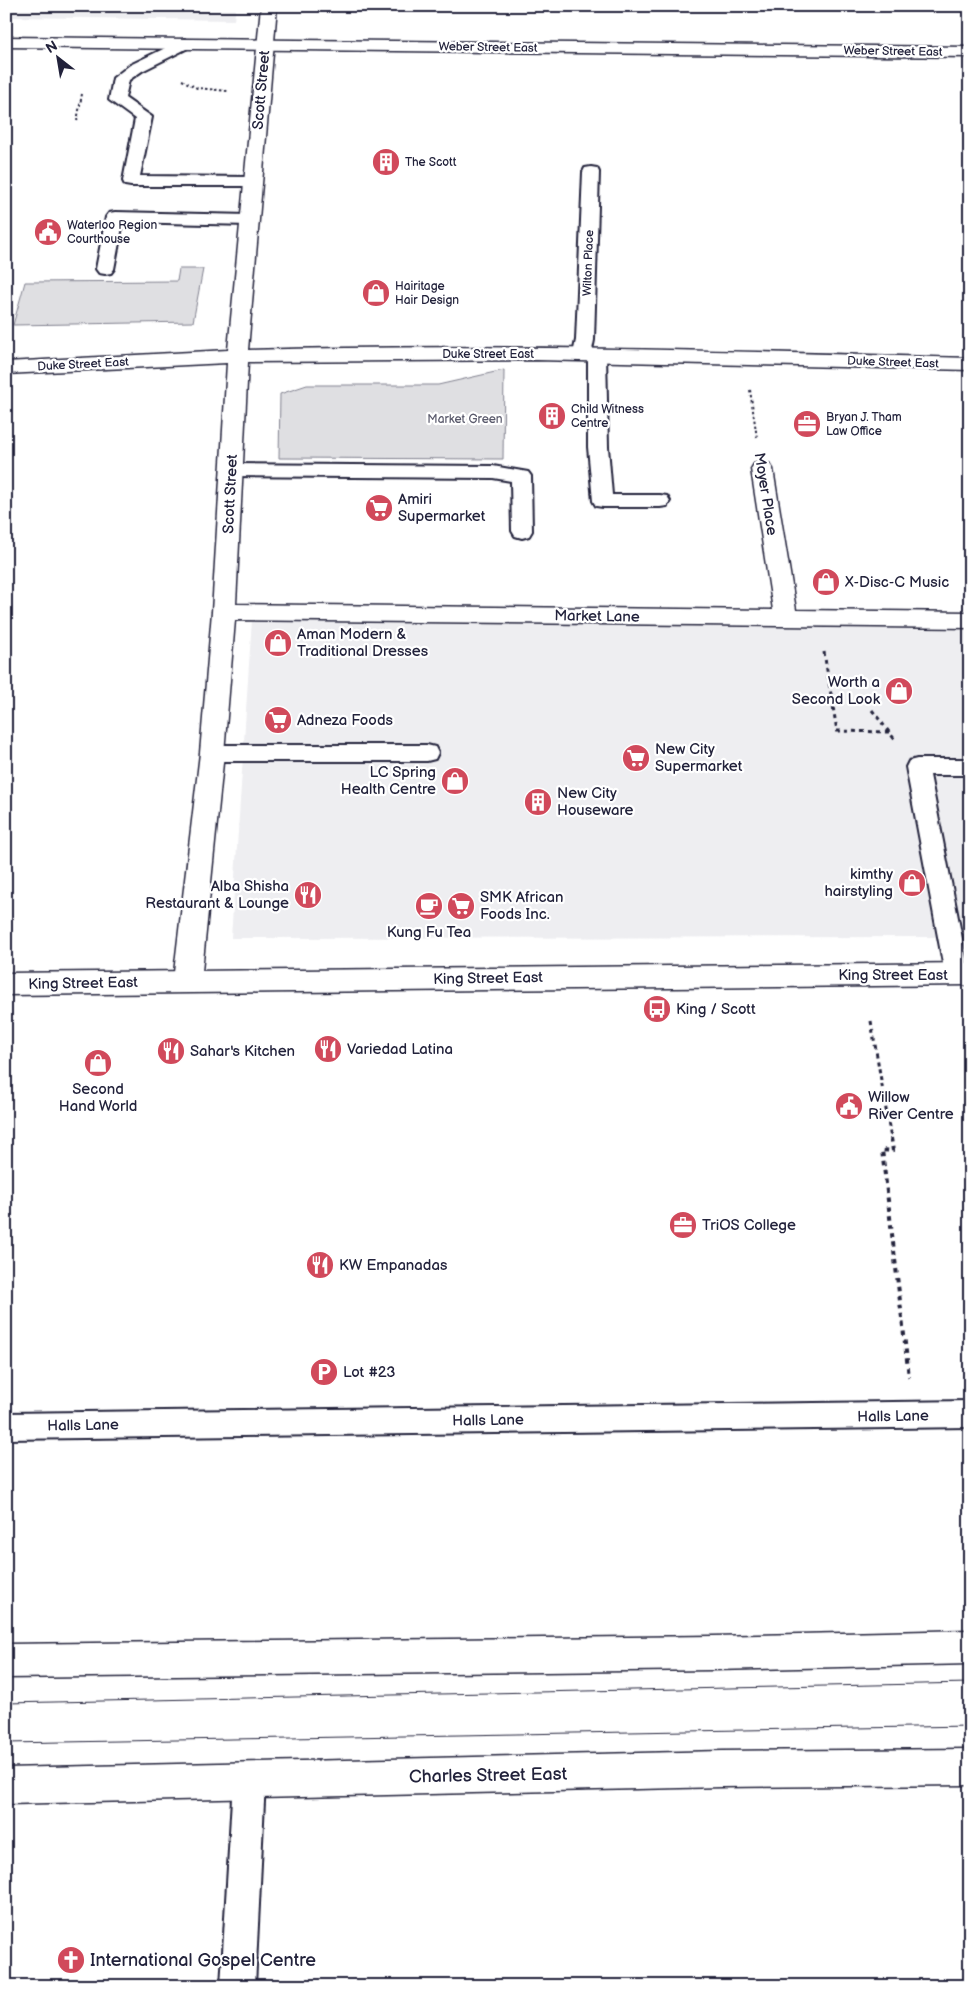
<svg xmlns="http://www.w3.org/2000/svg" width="976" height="1992" font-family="'Balsamiq Sans',sans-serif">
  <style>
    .built { fill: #eeeef1 }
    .green { fill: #dfdfe2; stroke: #80808e }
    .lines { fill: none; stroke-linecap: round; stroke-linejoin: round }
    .lane-casing { stroke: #22223b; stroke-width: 4 }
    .street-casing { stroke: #22223b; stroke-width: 3 }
    .secondary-casing { stroke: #22223b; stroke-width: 3 }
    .path-far2 { stroke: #22223b; stroke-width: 2; stroke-dasharray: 2.5 2.5; stroke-linecap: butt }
    .path-far1 { stroke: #22223b; stroke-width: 3; stroke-dasharray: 4 4; stroke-linecap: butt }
    .path { stroke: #22223b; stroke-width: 4; stroke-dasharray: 4.5 4.5; stroke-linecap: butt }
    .lane { fill: #fff; fill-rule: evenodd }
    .street { fill: #fff; fill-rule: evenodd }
    .secondary { fill: #fff; fill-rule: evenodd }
    .tram { stroke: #22223b; stroke-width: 1 }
    .labels { text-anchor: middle; stroke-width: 4.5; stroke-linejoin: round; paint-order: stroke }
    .far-street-label { font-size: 12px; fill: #22223b; stroke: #fff }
    .far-poi-label { font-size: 12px; fill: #22223b; stroke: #fff; text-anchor: start }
    .far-park-label { font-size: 12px; fill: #5b5b6d; stroke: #fff }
    .street-label { font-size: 15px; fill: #22223b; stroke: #fff }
    .poi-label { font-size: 15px; fill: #22223b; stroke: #fff; text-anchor: start }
    .near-street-label { font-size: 18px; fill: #22223b; stroke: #fff }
    .near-poi-label { font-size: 18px; fill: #22223b; stroke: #fff; text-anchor: start }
  </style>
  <rect width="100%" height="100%" fill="#fff"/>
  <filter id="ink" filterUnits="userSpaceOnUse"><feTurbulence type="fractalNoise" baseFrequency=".02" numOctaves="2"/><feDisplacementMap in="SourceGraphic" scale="10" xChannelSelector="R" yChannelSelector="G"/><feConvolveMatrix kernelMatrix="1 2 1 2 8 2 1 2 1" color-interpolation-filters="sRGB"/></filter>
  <g filter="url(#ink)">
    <g class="built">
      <path d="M6,6H236L234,20L6,17Z"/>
      <path d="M252,619L970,630V937L231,938Z"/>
    </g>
    <g class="green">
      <path d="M179,269H203L193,322L13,325L25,282L177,281Z"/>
      <path d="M504,370L503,459L279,458L280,394L307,385H438Z"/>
    </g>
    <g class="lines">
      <defs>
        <g id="lane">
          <path d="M184,39L190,41L192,44L190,47L142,71L129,80L125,98L152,117L140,176L252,177L258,178L260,182L258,186H131L125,185L123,181L135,119L109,100L113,78L130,65Z"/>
          <path d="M591,167L597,168L599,172L594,340L592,350H604L606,354L608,447L612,495H660L667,496L670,501L667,506L660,507H603L596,506L593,501L588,447V358L582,360L575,358L573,354L576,340L583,172L585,168Z"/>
          <path d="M115,212L249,215L255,216L258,220L255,224L249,225L123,222L114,269L111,273L105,274L99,273L96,269L106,217L109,213Z"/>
          <path d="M231,464L493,466L528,472L531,476L532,531L529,536L522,538L515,536L512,531L511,481L493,478L231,476L224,474L221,470L224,466Z"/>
          <path d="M212,745H427L435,747L438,753L435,759L427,761H212L204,759L201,753L204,747Z"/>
          <path d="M917,759H970V775H930L969,974L966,981L957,984L948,981L945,974L906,767L909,761Z"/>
          <path d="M970,1401V1427L6,1439V1413Z"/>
          <path d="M249,1765L261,1769L265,1781L255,1986H221L233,1781L237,1769Z"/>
        </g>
        <path id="street" d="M261,6H277L248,350C489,343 729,351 970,358V370L537,360L248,362L236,604L773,610L751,469L754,464L762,462L770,464L773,469L796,610L970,612V628L235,620L224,753L201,981L197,989L187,992L177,989L173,981L200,753L212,612L227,363L6,374V362L228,350Z"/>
        <g id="secondary">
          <path d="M6,37L970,47V57L6,47Z"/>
          <path d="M970,963V985L6,995V973Z"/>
          <path d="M970,1630V1664L713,1670L6,1678V1644L713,1636Z"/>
          <path d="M970,1749V1785L722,1787L6,1804V1768L722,1751Z"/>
        </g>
      </defs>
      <use href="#lane" class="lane-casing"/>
      <use href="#street" class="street-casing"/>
      <use href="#secondary" class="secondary-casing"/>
      <g class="path-far2">
        <path d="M182,80L197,88L228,91"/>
        <path d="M77,121L82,94"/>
        <path d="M750,390L757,438"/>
      </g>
      <g class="path-far1">
        <path d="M824,652L837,731L889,732"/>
        <path d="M872,710L896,741"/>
        <path d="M871,1021L891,1139"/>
      </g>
      <path class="path" d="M891,1138L893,1151L882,1150L909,1377"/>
      <use href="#lane" class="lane"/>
      <use href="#street" class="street"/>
      <use href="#secondary" class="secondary"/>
      <g class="tram">
        <path d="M6,1703L970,1683"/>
        <path d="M6,1743L970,1726"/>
      </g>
    </g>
  </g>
  <defs>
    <symbol id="building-disc" viewBox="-11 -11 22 22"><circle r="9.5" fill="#d1495b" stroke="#fff"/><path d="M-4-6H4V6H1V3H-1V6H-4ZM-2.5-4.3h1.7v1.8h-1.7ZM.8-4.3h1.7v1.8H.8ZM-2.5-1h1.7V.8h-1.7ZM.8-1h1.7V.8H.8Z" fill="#fff"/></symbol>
    <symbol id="civic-disc" viewBox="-11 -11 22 22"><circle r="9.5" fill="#d1495b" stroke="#fff"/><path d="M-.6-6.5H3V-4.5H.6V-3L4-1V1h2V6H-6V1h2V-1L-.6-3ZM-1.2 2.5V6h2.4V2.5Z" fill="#fff"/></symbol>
    <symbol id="shop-disc" viewBox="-11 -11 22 22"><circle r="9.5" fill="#d1495b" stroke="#fff"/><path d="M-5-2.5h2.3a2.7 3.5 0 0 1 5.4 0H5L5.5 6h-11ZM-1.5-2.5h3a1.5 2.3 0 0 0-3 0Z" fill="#fff"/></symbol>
    <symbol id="office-disc" viewBox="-11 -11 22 22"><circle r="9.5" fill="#d1495b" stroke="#fff"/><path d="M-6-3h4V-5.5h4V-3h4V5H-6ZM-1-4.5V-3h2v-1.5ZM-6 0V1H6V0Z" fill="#fff"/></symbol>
    <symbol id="supermarket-disc" viewBox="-11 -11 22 22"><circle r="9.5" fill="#d1495b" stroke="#fff"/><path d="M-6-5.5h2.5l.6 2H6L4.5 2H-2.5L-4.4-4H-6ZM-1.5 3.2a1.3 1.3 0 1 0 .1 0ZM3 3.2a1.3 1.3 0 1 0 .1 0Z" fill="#fff"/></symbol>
    <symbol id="restaurant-disc" viewBox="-11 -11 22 22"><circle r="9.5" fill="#d1495b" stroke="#fff"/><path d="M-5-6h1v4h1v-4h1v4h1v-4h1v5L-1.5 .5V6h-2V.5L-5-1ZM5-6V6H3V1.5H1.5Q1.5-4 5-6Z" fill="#fff"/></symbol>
    <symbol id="cafe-disc" viewBox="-11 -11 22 22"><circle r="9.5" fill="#d1495b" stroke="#fff"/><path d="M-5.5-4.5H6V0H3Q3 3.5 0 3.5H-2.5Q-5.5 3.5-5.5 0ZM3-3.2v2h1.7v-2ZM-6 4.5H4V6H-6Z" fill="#fff"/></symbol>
    <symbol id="bus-disc" viewBox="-11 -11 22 22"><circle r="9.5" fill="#d1495b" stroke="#fff"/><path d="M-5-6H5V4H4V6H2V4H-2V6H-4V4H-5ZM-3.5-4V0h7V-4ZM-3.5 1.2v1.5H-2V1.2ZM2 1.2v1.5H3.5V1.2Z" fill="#fff"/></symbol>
    <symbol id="parking-disc" viewBox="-11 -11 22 22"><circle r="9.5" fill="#d1495b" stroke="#fff"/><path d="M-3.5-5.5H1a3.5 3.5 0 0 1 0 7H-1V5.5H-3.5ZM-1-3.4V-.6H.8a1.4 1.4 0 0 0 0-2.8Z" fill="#fff"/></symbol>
    <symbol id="church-disc" viewBox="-11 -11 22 22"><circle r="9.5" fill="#d1495b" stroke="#fff"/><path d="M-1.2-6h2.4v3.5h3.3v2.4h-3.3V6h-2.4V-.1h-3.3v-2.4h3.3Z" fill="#fff"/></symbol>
  </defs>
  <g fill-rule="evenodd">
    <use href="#building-disc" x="370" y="146" width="32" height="32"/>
    <use href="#civic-disc" x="32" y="216" width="32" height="32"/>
    <use href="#shop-disc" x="360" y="277" width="32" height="32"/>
    <use href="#building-disc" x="536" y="400" width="32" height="32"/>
    <use href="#office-disc" x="791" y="408" width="32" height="32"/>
    <use href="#supermarket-disc" x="363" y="492" width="32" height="32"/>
    <use href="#shop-disc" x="810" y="566" width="32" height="32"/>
    <use href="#shop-disc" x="262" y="627" width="32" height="32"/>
    <use href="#shop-disc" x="883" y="675" width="32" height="32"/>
    <use href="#supermarket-disc" x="262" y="704" width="32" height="32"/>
    <use href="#supermarket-disc" x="620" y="742" width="32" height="32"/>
    <use href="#shop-disc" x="439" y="765" width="32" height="32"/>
    <use href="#building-disc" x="522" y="786" width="32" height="32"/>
    <use href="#shop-disc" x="896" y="867" width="32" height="32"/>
    <use href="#restaurant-disc" x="292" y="879" width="32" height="32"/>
    <use href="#cafe-disc" x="413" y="890" width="32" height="32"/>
    <use href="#supermarket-disc" x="445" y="890" width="32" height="32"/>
    <use href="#bus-disc" x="641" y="993" width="32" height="32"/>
    <use href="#restaurant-disc" x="312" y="1033" width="32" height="32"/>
    <use href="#restaurant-disc" x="155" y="1035" width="32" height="32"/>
    <use href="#shop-disc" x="82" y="1047" width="32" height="32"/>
    <use href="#civic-disc" x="833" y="1090" width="32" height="32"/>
    <use href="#office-disc" x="667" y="1209" width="32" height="32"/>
    <use href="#restaurant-disc" x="304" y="1249" width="32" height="32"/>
    <use href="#parking-disc" x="308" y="1356" width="32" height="32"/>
    <use href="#church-disc" x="55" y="1944" width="32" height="32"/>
  </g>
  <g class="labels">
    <g class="far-street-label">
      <text transform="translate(488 47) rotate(1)" y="4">Weber Street East</text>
      <text transform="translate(893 51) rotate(1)" y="4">Weber Street East</text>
      <text transform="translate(588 263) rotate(-88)" y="4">Wilton Place</text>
      <text x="488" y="358">Duke Street East</text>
      <text transform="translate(893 362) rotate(2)" y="4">Duke Street East</text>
      <text transform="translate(83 364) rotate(-3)" y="4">Duke Street East</text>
    </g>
    <g class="far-poi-label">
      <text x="405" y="166">The Scott</text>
      <text x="67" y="229">Waterloo Region<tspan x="67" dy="14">Courthouse</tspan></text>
      <text x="395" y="290">Hairitage<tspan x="395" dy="14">Hair Design</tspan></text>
      <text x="571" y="413">Child Witness<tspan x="571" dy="14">Centre</tspan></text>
      <text x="826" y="421">Bryan J. Tham<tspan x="826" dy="14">Law Office</tspan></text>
    </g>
    <g class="far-park-label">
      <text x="465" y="423">Market Green</text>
    </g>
    <g class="street-label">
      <text transform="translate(261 90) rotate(-85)" y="5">Scott Street</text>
      <text transform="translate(230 494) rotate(-87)" y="5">Scott Street</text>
      <text transform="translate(766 494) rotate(81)" y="5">Moyer Place</text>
      <text transform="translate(597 616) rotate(1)" y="5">Market Lane</text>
      <text x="893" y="980">King Street East</text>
      <text transform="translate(488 978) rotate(-1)" y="5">King Street East</text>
      <text transform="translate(83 983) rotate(-1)" y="5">King Street East</text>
      <text transform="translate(893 1416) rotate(-1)" y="5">Halls Lane</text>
      <text transform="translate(488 1420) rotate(-1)" y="5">Halls Lane</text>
      <text transform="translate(83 1425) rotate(-1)" y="5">Halls Lane</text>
    </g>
    <g class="poi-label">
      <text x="398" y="504">Amiri<tspan x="398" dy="17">Supermarket</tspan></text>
      <text x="845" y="587">X-Disc-C Music</text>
      <text x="297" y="639">Aman Modern &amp;<tspan x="297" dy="17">Traditional Dresses</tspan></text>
      <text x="880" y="687" text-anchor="end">Worth a<tspan x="880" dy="17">Second Look</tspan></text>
      <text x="297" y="725">Adneza Foods</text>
      <text x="655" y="754">New City<tspan x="655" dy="17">Supermarket</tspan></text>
      <text x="436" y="777" text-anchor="end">LC Spring<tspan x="436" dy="17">Health Centre</tspan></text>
      <text x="557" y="798">New City<tspan x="557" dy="17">Houseware</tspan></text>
      <text x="893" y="879" text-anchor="end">kimthy<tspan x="893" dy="17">hairstyling</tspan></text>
      <text x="289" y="891" text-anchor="end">Alba Shisha<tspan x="289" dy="17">Restaurant &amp; Lounge</tspan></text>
      <text x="480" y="902">SMK African<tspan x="480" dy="17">Foods Inc.</tspan></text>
      <text x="429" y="937" text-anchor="middle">Kung Fu Tea</text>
      <text x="676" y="1014">King / Scott</text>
      <text x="347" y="1054">Variedad Latina</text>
      <text x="190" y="1056">Sahar's Kitchen</text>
      <text x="98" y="1094" text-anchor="middle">Second<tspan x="98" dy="17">Hand World</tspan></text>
      <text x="868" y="1102">Willow<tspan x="868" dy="17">River Centre</tspan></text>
      <text x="702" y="1230">TriOS College</text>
      <text x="339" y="1270">KW Empanadas</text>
      <text x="343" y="1377">Lot #23</text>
    </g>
    <g class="near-street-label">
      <text transform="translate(488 1775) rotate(-1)" y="6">Charles Street East</text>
    </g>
    <g class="near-poi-label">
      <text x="90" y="1966">International Gospel Centre</text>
    </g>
  </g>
  <rect width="976" height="1992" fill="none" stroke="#fff" stroke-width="25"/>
  <rect x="12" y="12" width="951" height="1967" fill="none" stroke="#22223b" stroke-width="2" filter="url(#ink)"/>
  <g transform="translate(58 58) rotate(329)" stroke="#ffffff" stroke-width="4" paint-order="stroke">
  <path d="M0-4L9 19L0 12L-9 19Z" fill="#22223b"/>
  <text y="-8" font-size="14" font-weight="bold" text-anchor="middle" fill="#22223b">N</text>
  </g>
</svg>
